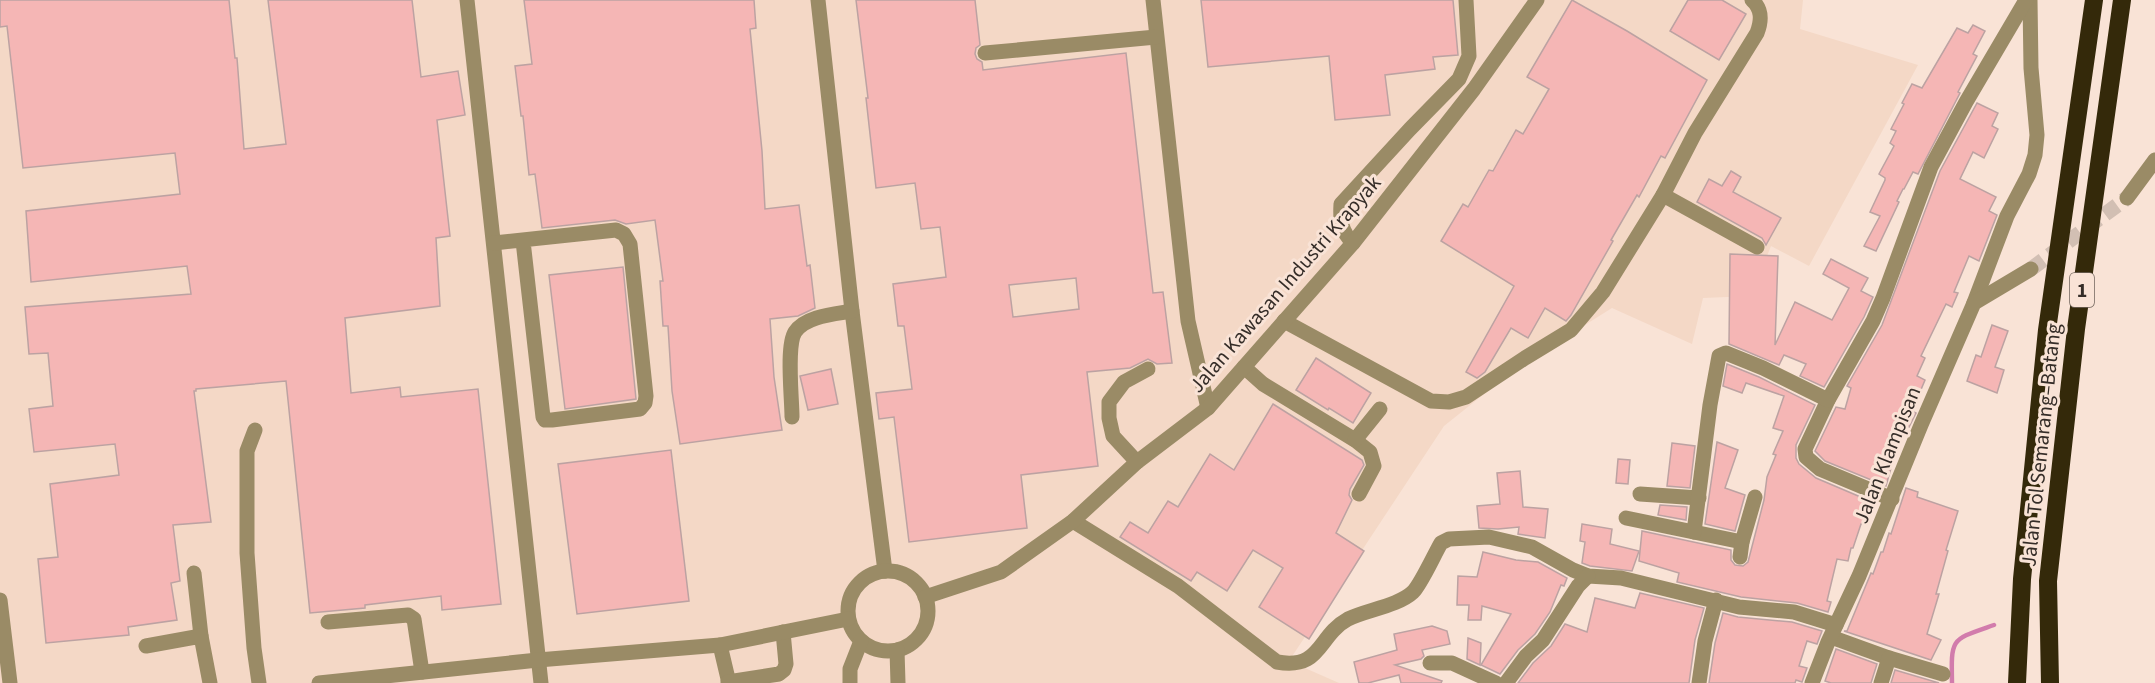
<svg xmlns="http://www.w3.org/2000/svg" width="2155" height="683" font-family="'Source Sans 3',sans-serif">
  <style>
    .built { fill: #f4d8c6 }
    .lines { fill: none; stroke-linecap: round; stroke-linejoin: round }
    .stream { stroke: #d27cac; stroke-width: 4.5 }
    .building { fill: #f5b6b5; stroke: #bca2a2; stroke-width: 1.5; fill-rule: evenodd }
    .minor-tunnel { stroke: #d2bfb3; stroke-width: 15; stroke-dasharray: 15 8; stroke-linecap: butt }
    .minor { stroke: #9a8b66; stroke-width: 15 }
    .highway { stroke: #34290a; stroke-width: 18 }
    .labels { text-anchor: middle; stroke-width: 6; stroke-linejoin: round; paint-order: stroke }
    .shield { fill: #f9e3d6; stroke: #70645c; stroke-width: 1.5 }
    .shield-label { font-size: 20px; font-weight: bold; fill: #352d28 }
    .street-label { font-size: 21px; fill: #352d28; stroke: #f9e3d6 }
  </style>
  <rect width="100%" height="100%" fill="#f9e3d6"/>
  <path class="built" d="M0,0H1803L1800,29L1918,65L1809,266L1771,246L1751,296L1703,298L1692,344L1612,308L1518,367L1444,426L1289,661L1339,683H0Z"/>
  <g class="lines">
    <path class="stream" d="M1952,683C1951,637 1951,640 1994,625"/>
  </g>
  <g class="building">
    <path d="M0,0H229L235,58H237L244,149L286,144L268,0H412L421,77L458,71L465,115L437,120L450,236L436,238L440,306L345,318L351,393L400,387L401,397L478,389L501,604L442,610L441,596L365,605V608L310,613L286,381L196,389V391H194L211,522L173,525L180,581L171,583L177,620L128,627L129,635L46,643L38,559L58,557L50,484L119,475L115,444L34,452L29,409L53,406L48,353L29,354L25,307L191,294L187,266L31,282L26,211L180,194L175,153L23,168L7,26L0,27Z"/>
    <path d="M524,0H754L756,28L750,29L762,151L765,209L799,205L807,266L810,265L815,308L798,316L770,319L774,377L782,430L680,444L672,391L668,326H663L660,281H663L655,220L626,224L615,220L542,228L535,174L529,175L523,116H521L515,66L532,64Z"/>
    <path d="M856,0H975L980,45L976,48L975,54L977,59L982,62L983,70L1126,53L1153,293L1163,292L1172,363L1157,364L1148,359L1130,368L1087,372L1098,466L1021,475L1027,528L909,542L894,417L879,419L876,393L912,389L904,326H898L893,284L946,277L940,227L921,229L915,183L876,188L866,98H868ZM1076,278L1079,309L1013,317L1009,285Z"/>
    <path d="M1201,0H1453L1458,55L1433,57L1435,69L1385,75L1390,115L1335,120L1329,56L1208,67Z"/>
    <path d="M1572,0L1627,31L1707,80L1665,158L1661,156L1639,197L1637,195L1611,240L1613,241L1571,315L1566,321L1545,308L1528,338L1511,328L1485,372L1477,378L1466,372L1514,286L1441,241L1463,204L1468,207L1489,170L1493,171L1516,130L1523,134L1549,89L1527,77Z"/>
    <path d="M1688,0H1722L1746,14L1719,60L1670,31Z"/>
    <path d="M1973,25L1985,31L1973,54L1977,56L1958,92L1960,93L1918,174L1913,172L1904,189H1903L1897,201L1899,202L1876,251L1864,246L1880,216L1870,212L1885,180V178L1879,174L1894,146L1890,143L1896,131L1891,129L1904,104L1902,103L1912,84L1922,88L1957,28L1968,33Z"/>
    <path d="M1977,103L1998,113L1992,126L1998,129L1984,158L1973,152L1960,179L1996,197L1989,211L1997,215L1979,261L1969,256L1954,292L1958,293L1952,307L1946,304L1921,356L1925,358L1917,376L1925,380L1912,411L1916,413L1909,427L1903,425L1886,486L1825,461L1815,451L1836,407L1845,409L1851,388L1847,386L1882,325L1940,171Z"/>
    <path d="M1731,171L1741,177L1733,192L1781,218L1766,245L1762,238L1697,202L1709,179L1722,186Z"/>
    <path d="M1730,254L1778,256L1775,345L1795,302L1832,320L1849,288L1823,274L1831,259L1868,278L1861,291L1873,297L1864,317L1824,387L1800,376L1806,364L1784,355L1779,365L1729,344Z"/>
    <path d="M623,267L636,399L565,409L549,275Z"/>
    <path d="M1992,325L2008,331L1995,367L2004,370L1997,393L1967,381L1976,355L1981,357Z"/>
    <path d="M1316,358L1371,393L1353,423L1329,408L1328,410L1296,390Z"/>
    <path d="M1727,364L1759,377L1815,405L1796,445V458L1799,464L1816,478L1870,501L1863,524H1861L1853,548H1851L1848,561L1837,559L1827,601L1831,602L1828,612L1797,603L1741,597L1677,582L1679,573L1639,561L1642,531L1731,550V560L1735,565L1743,566L1748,562L1764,500L1767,477L1776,455L1773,454L1783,431L1773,428L1784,396L1746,383L1742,393L1723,386Z"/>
    <path d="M831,369L838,404L808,410L800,376Z"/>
    <path d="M1273,404L1362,460L1364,465L1350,489L1349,495L1352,500L1336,533L1364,551L1309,639L1259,607L1283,568L1253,550L1227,591L1197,572L1191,581L1120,537L1130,522L1148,533L1168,501L1178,507L1210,454L1234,470Z"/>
    <path d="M1717,442L1738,450L1725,488L1745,495L1735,531L1705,524Z"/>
    <path d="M1672,443L1695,446L1690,488L1667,486Z"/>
    <path d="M671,450L689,601L577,614L558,464Z"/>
    <path d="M1618,459L1630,460L1628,484L1616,483Z"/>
    <path d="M1520,471L1523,507L1548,509L1545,538L1518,534L1519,527L1498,529L1479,528L1477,506L1500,504L1497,473Z"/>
    <path d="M1906,488L1918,492L1917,497L1958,511L1946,550L1948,551L1936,594H1939L1927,634L1941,640L1931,660L1844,631H1847L1871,573L1873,574L1881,552H1883L1889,533L1891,534Z"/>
    <path d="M1660,505L1687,507L1686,520L1658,515Z"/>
    <path d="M1582,524L1612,529L1610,544L1639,551L1632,571L1590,566L1582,563L1585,542L1580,541Z"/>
    <path d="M1483,552L1516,560L1538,562L1567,578L1564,586L1561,585L1550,612L1535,634L1518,650L1500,674L1481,665L1511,614L1482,606L1481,620H1468L1469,605H1457L1458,576L1477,577Z"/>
    <path d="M1640,593L1704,608L1695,640L1689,683H1518L1533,663L1551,646L1565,624L1587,632L1595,598L1635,608Z"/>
    <path d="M1723,613L1738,617L1792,622L1822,631L1817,644L1807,641L1799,666L1807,668L1802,682L1796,680L1795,683H1709L1715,643Z"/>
    <path d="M1432,626L1447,631L1450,644L1422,650L1424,656L1421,659L1395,665L1442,681L1441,683H1401L1399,675L1368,683H1359L1354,662L1397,650L1394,634Z"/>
    <path d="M1468,638L1481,643L1480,665L1467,659Z"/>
    <path d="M1836,649L1877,664L1871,683H1831L1825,681Z"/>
    <path d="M1895,670L1939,683H1891Z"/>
  </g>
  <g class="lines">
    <path class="minor-tunnel" d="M2031,269L2127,198"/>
    <g class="minor">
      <path d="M467,0L541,683"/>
      <path d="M818,0L852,311L885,571"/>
      <path d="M1153,0L1188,321L1208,408"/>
      <path d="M985,53L1156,37"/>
      <path d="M1663,195L1757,247"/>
      <path d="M2127,198L2155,160"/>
      <path d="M494,243L616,230L624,234L630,244L646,396L645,403L640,409L552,420H545L543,417L523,241"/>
      <path d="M1353,243C1341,231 1340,221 1341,204L1410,129L1459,79L1469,56L1466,0"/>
      <path d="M1974,303L2007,216L2029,174L2035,155L2037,135L2031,68L2030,0"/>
      <path d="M1284,321L1431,401L1449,402L1466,397L1525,358L1571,330L1603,292L1663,195L1695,133L1757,33C1762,20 1762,9 1752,0"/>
      <path d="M1244,367L1263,384L1355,440L1370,452L1374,466L1359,494"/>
      <path d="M792,417C792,398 786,346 795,332C805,316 835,314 852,311"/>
      <path d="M255,430L247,451V553L254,648L259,683"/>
      <path d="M1355,440L1380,409"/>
      <path d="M1137,462L1113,436L1109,418V402L1124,382L1148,369"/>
      <path d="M1640,494L1699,498"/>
      <path d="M1892,499L1820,469L1806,457L1805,449L1828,400L1873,321L1883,298L1931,167L1966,102L2026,0"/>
      <path d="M1626,518L1742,542"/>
      <path d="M1073,521L1178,586L1277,662C1322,670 1317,636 1348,619C1366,610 1398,606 1413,592C1421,584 1434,555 1441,543L1449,539L1489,537L1532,547L1573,570L1588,576L1621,578L1739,607L1794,612L1836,625"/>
      <path d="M1694,532L1710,405L1719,356L1726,353L1763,368L1828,400"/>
      <path d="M1740,557L1742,542L1755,497"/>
      <circle cx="888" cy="611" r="40"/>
      <path d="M194,573L201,636"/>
      <path d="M925,597L1001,572L1073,521L1137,462L1208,408L1353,243L1474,89L1537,0"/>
      <path d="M0,600L10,683"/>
      <path d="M328,622L408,615L414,619L422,672"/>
      <path d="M1831,637L1889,658L1943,674"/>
      <path d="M720,645L729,683"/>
      <path d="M146,646L201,636L210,683"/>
      <path d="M897,650L898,683"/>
      <path d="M1430,663H1452L1496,683"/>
      <path d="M728,682L779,674L784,670L786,664L783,632"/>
      <path d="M319,683L538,660L720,645L848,619"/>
      <path d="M850,683V669L861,641"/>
      <path d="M1506,683L1526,656L1543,640L1578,586L1588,576"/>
      <path d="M1699,683L1705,641L1716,600"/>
      <path d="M1812,683L1828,642L1859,576L1921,425L1974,303L2031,269"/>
      <path d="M1881,683L1889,658"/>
    </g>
    <g class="highway">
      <path d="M2017,683L2022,579L2047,330L2094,0"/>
      <path d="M2050,683L2048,581L2076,329L2122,0"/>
    </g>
  </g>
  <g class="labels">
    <rect class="shield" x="2070" y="273" width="24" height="34" rx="4.5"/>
    <g class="shield-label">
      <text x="2082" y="297">1</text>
    </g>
    <g class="street-label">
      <text transform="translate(1285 284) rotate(-49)" y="7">Jalan Kawasan Industri Krapyak</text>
      <text transform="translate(2041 445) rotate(-84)" y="7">Jalan Tol Semarang–Batang</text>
      <text transform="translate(1887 455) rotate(-68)" y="7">Jalan Klampisan</text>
    </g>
  </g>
</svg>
